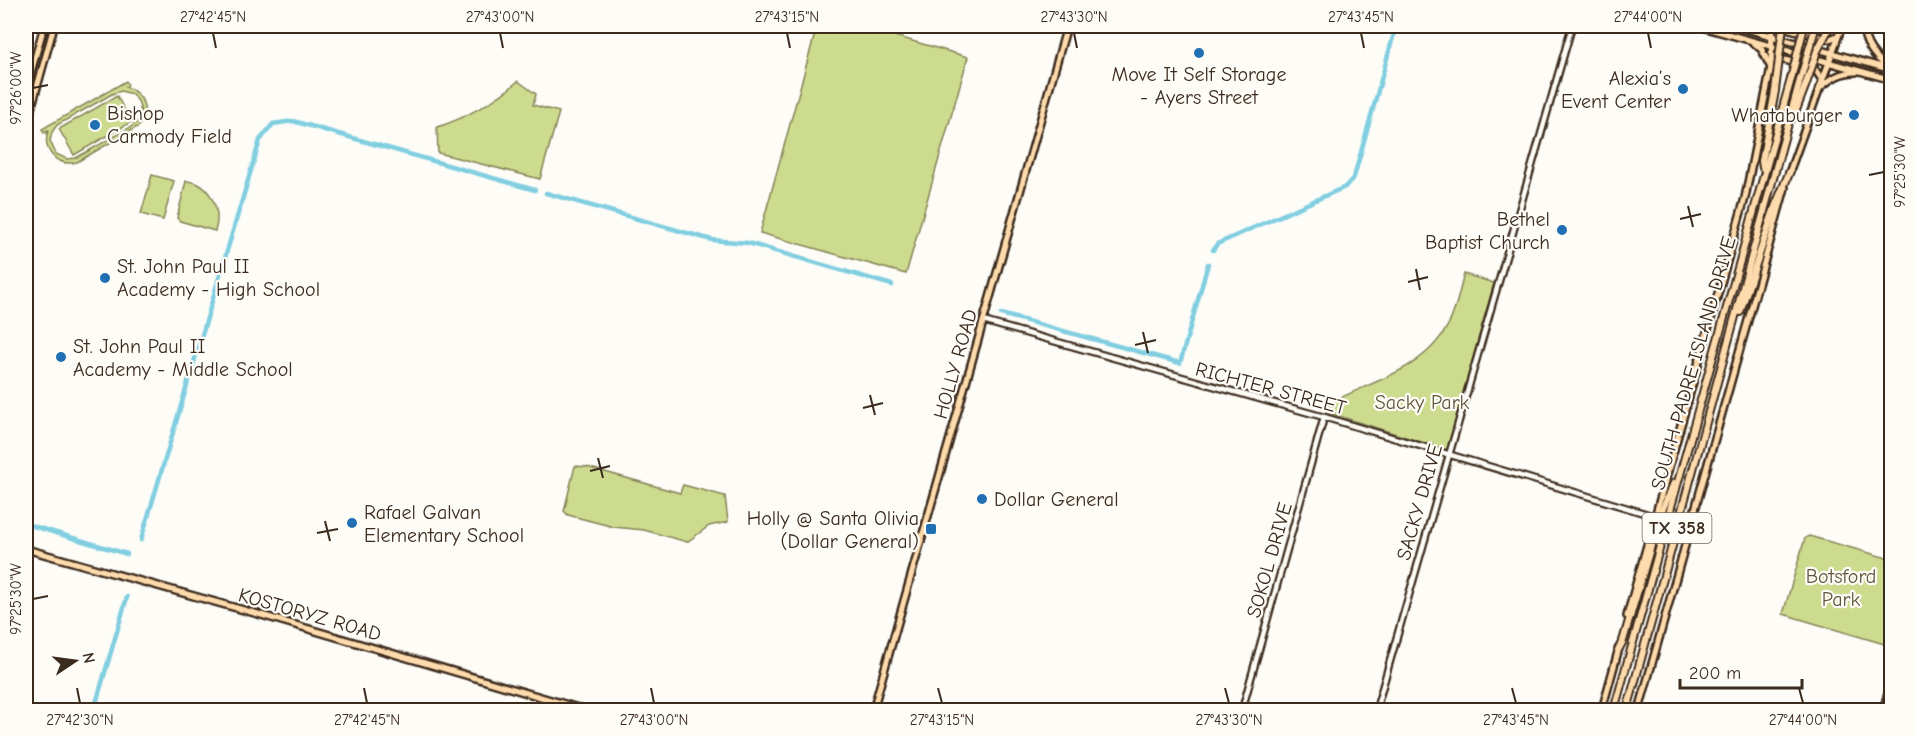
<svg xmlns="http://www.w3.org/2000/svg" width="1917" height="736" font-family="'Comic Neue',sans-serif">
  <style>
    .green { fill: #cddb8e; stroke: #848256; stroke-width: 1.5; fill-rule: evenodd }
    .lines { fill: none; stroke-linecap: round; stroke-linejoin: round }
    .canal { stroke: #81cee0; stroke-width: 4.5 }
    .minor-casing { stroke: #3b2a1e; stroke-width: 9 }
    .major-casing { stroke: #3b2a1e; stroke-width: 10 }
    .highway-casing { stroke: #3b2a1e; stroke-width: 10 }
    .minor { stroke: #fdfcf7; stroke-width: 4.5 }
    .major { stroke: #fedbac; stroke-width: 5 }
    .highway { stroke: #fedbac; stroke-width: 6 }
    .highway-bridge-casing { stroke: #3b2a1e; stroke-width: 10; stroke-linecap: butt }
    .highway-bridge { stroke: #fedbac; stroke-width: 6 }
    .ticks { fill: none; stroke: #3b2a1e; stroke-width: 2 }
    .poi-dot { fill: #1f6fb2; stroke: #fdfcf7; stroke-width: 2 }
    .labels { text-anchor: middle; stroke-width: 4.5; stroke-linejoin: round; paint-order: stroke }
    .shield { fill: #fdfcf7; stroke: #75695f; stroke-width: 1.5 }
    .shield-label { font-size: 18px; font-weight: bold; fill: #3b2a1e }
    .poi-label { font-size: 20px; fill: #3b2a1e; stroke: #fdfcf7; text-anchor: start }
    .street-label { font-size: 20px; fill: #3b2a1e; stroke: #fdfcf7 }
    .park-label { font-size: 20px; fill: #60563a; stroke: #fdfcf7 }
    .neatline { fill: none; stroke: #3b2a1e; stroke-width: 2 }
    .ticks-label { font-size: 15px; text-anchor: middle; fill: #3b2a1e }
  </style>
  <rect width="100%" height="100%" fill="#fdfcf7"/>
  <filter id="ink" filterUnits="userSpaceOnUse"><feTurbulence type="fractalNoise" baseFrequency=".0167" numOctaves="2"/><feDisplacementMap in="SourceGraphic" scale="12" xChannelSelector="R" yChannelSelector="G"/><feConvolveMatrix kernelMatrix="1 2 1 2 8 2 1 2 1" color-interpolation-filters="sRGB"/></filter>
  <g filter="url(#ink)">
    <g class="green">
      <path d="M817,26H860L968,57L906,274L760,233Z"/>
      <path d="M126,81L128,85L125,87C143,92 150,110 139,126L77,162C57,167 42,151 48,131L44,133L42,129ZM121,91L132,94L138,101L141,112L138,121L131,127L76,158L67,159L56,154L50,141L52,132L57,125L112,94Z"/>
      <path d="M518,81L536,94L533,105L559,112L540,179L438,153L437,127C462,120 499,99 518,81Z"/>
      <path d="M117,96L131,122L74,155L59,129Z"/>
      <path d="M152,175L174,181L163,220L141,214Z"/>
      <path d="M186,181C210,182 222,210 215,231L180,221L177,218Z"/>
      <path d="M1464,274L1494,283L1447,450L1326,412L1330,403C1375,379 1428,370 1451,319C1457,305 1460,289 1464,274Z"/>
      <path d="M575,466L587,467L680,493L683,485L725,496L728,522L709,526L687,542L644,530L614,527L568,515L564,511Z"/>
      <path d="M1809,536L1891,559V646L1783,614L1805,538Z"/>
    </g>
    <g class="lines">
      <g class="canal">
        <path d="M546,193L712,240L748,243L892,285"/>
        <path d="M1213,250L1217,244L1345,187L1354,177L1396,26"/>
        <path d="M1001,314L1180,363L1208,264"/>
        <path d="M26,524L127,554"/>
        <path d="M141,540L260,140L273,124L293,121L535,190"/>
        <path d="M94,710L127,597"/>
      </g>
      <defs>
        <g id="minor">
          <path d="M983,321L1324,417L1654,516"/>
          <path d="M1242,710L1324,417"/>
          <path d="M1376,710L1572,26"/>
        </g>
        <g id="major">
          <path d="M1699,26L1892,80"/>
          <path d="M1736,26L1892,70"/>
          <path d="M1778,26L1830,39L1837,36"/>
          <path d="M1863,26C1864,44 1874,56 1888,68"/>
          <path d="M1753,42L1762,50L1770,66"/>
          <path d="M1775,61L1785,60L1815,69L1822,80"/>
          <path d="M1820,88C1831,78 1841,72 1856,72"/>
          <path d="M26,90L44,26"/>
          <path d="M26,127L54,26"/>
          <path d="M1789,173L1842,26"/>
          <path d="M26,549L258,614L585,710"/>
          <path d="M1627,616L1745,198L1771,67L1772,26"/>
          <path d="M873,710L1067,26"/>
          <path d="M1602,710L1619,648"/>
          <path d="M1639,710L1785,188"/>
          <path d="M1883,710L1892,681"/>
        </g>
        <g id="highway">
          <path d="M1793,118L1806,84"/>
          <path d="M1763,168L1762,161L1775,91"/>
          <path d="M1740,312L1775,207L1790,171"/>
          <path d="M1618,650L1623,641L1660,515L1674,483"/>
          <path d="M1614,710L1791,79"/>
          <path d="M1627,710L1800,80"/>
        </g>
      </defs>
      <use href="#minor" class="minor-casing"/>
      <use href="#major" class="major-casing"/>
      <use href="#highway" class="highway-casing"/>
      <use href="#minor" class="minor"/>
      <use href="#major" class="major"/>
      <use href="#highway" class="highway"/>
      <defs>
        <g id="highway-bridge">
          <path d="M1791,79L1804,27"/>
          <path d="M1800,80L1815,29"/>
          <path d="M1806,84L1817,51L1830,26"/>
          <path d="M1775,91L1783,26"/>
        </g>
      </defs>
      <use href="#highway-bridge" class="highway-bridge-casing"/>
      <use href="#highway-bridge" class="highway-bridge"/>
    </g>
  </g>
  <path class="ticks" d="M213,33L216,48M500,33L503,48M787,33L790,48M1074,33L1077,48M1361,33L1364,48M1648,33L1651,48M33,88L48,85M1869,175L1884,172M1688,206L1693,227M1680,219L1701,214M1416,269L1420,290M1408,282L1428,277M1143,332L1148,353M1135,345L1156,340M870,395L875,415M863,408L883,403M598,458L603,478M590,471L610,466M325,521L330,541M317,533L338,529M33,599L48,596M77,688L80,703M364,688L367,703M651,688L654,703M938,688L942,703M1225,688L1229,703M1512,688L1516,703M1799,688L1803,703"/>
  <g class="poi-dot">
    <circle cx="1199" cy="53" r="6"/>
    <circle cx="1683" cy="89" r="6"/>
    <circle cx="1854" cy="115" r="6"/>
    <circle cx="95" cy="125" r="6"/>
    <circle cx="1562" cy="230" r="6"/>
    <circle cx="105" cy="278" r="6"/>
    <circle cx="61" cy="357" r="6"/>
    <circle cx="982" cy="499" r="6"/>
    <circle cx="352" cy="523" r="6"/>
    <rect x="925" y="523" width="12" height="12" rx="3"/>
  </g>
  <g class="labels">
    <rect class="shield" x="1642.5" y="513" width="69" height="30" rx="4.5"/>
    <g class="shield-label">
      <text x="1677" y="534">TX 358</text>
    </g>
    <g class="poi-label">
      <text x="1199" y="81" text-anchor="middle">Move It Self Storage<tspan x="1199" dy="23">- Ayers Street</tspan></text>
      <text x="1671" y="85" text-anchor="end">Alexia’s<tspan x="1671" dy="23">Event Center</tspan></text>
      <text x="107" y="120">Bishop<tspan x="107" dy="23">Carmody Field</tspan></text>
      <text x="1842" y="122" text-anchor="end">Whataburger</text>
      <text x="1550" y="226" text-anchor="end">Bethel<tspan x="1550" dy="23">Baptist Church</tspan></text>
      <text x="117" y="273">St. John Paul II<tspan x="117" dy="23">Academy - High School</tspan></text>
      <text x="73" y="353">St. John Paul II<tspan x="73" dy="23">Academy - Middle School</tspan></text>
      <text x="994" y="506">Dollar General</text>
      <text x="364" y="519">Rafael Galvan<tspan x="364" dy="23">Elementary School</tspan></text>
      <text x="919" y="525" text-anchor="end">Holly @ Santa Olivia<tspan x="919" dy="23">(Dollar General)</tspan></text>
    </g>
    <g class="street-label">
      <text transform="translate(1693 363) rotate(-74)" y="7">SOUTH PADRE ISLAND DRIVE</text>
      <text transform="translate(955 364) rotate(-74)" y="7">HOLLY ROAD</text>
      <text transform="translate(1271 388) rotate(15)" y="7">RICHTER STREET</text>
      <text transform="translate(1419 502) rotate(-74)" y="7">SACKY DRIVE</text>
      <text transform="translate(1269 560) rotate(-74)" y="7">SOKOL DRIVE</text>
      <text transform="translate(310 614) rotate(16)" y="7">KOSTORYZ ROAD</text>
    </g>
    <g class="park-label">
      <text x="1422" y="409">Sacky Park</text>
      <text x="1841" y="583">Botsford<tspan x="1841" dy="23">Park</tspan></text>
    </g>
  </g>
  <rect width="1917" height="736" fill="none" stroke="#fdfcf7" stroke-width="66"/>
  <g transform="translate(75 661) rotate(77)" stroke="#fdfcf7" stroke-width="4.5" paint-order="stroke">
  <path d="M0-4.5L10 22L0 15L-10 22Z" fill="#3b2a1e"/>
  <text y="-9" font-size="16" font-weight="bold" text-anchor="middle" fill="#3b2a1e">N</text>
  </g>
  <path d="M1680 679v9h122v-9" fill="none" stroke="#3b2a1e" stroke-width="3"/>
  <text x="1689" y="679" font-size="18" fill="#3b2a1e" stroke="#fdfcf7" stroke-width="4.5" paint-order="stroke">200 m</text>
  <rect x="33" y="33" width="1851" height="670" class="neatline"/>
  <g class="ticks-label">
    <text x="213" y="22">27°42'45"N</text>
    <text x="500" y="22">27°43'00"N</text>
    <text x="787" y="22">27°43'15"N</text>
    <text x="1074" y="22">27°43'30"N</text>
    <text x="1361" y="22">27°43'45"N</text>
    <text x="1648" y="22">27°44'00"N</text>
    <text transform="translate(16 88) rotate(-90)" y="5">97°26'00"W</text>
    <text transform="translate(1900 172) rotate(-90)" y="5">97°25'30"W</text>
    <text transform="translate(16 599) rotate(-90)" y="5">97°25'30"W</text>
    <text x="80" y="725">27°42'30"N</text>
    <text x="367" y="725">27°42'45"N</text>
    <text x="654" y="725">27°43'00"N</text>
    <text x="942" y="725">27°43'15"N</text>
    <text x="1229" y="725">27°43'30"N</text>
    <text x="1516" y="725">27°43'45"N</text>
    <text x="1803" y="725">27°44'00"N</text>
  </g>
</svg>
